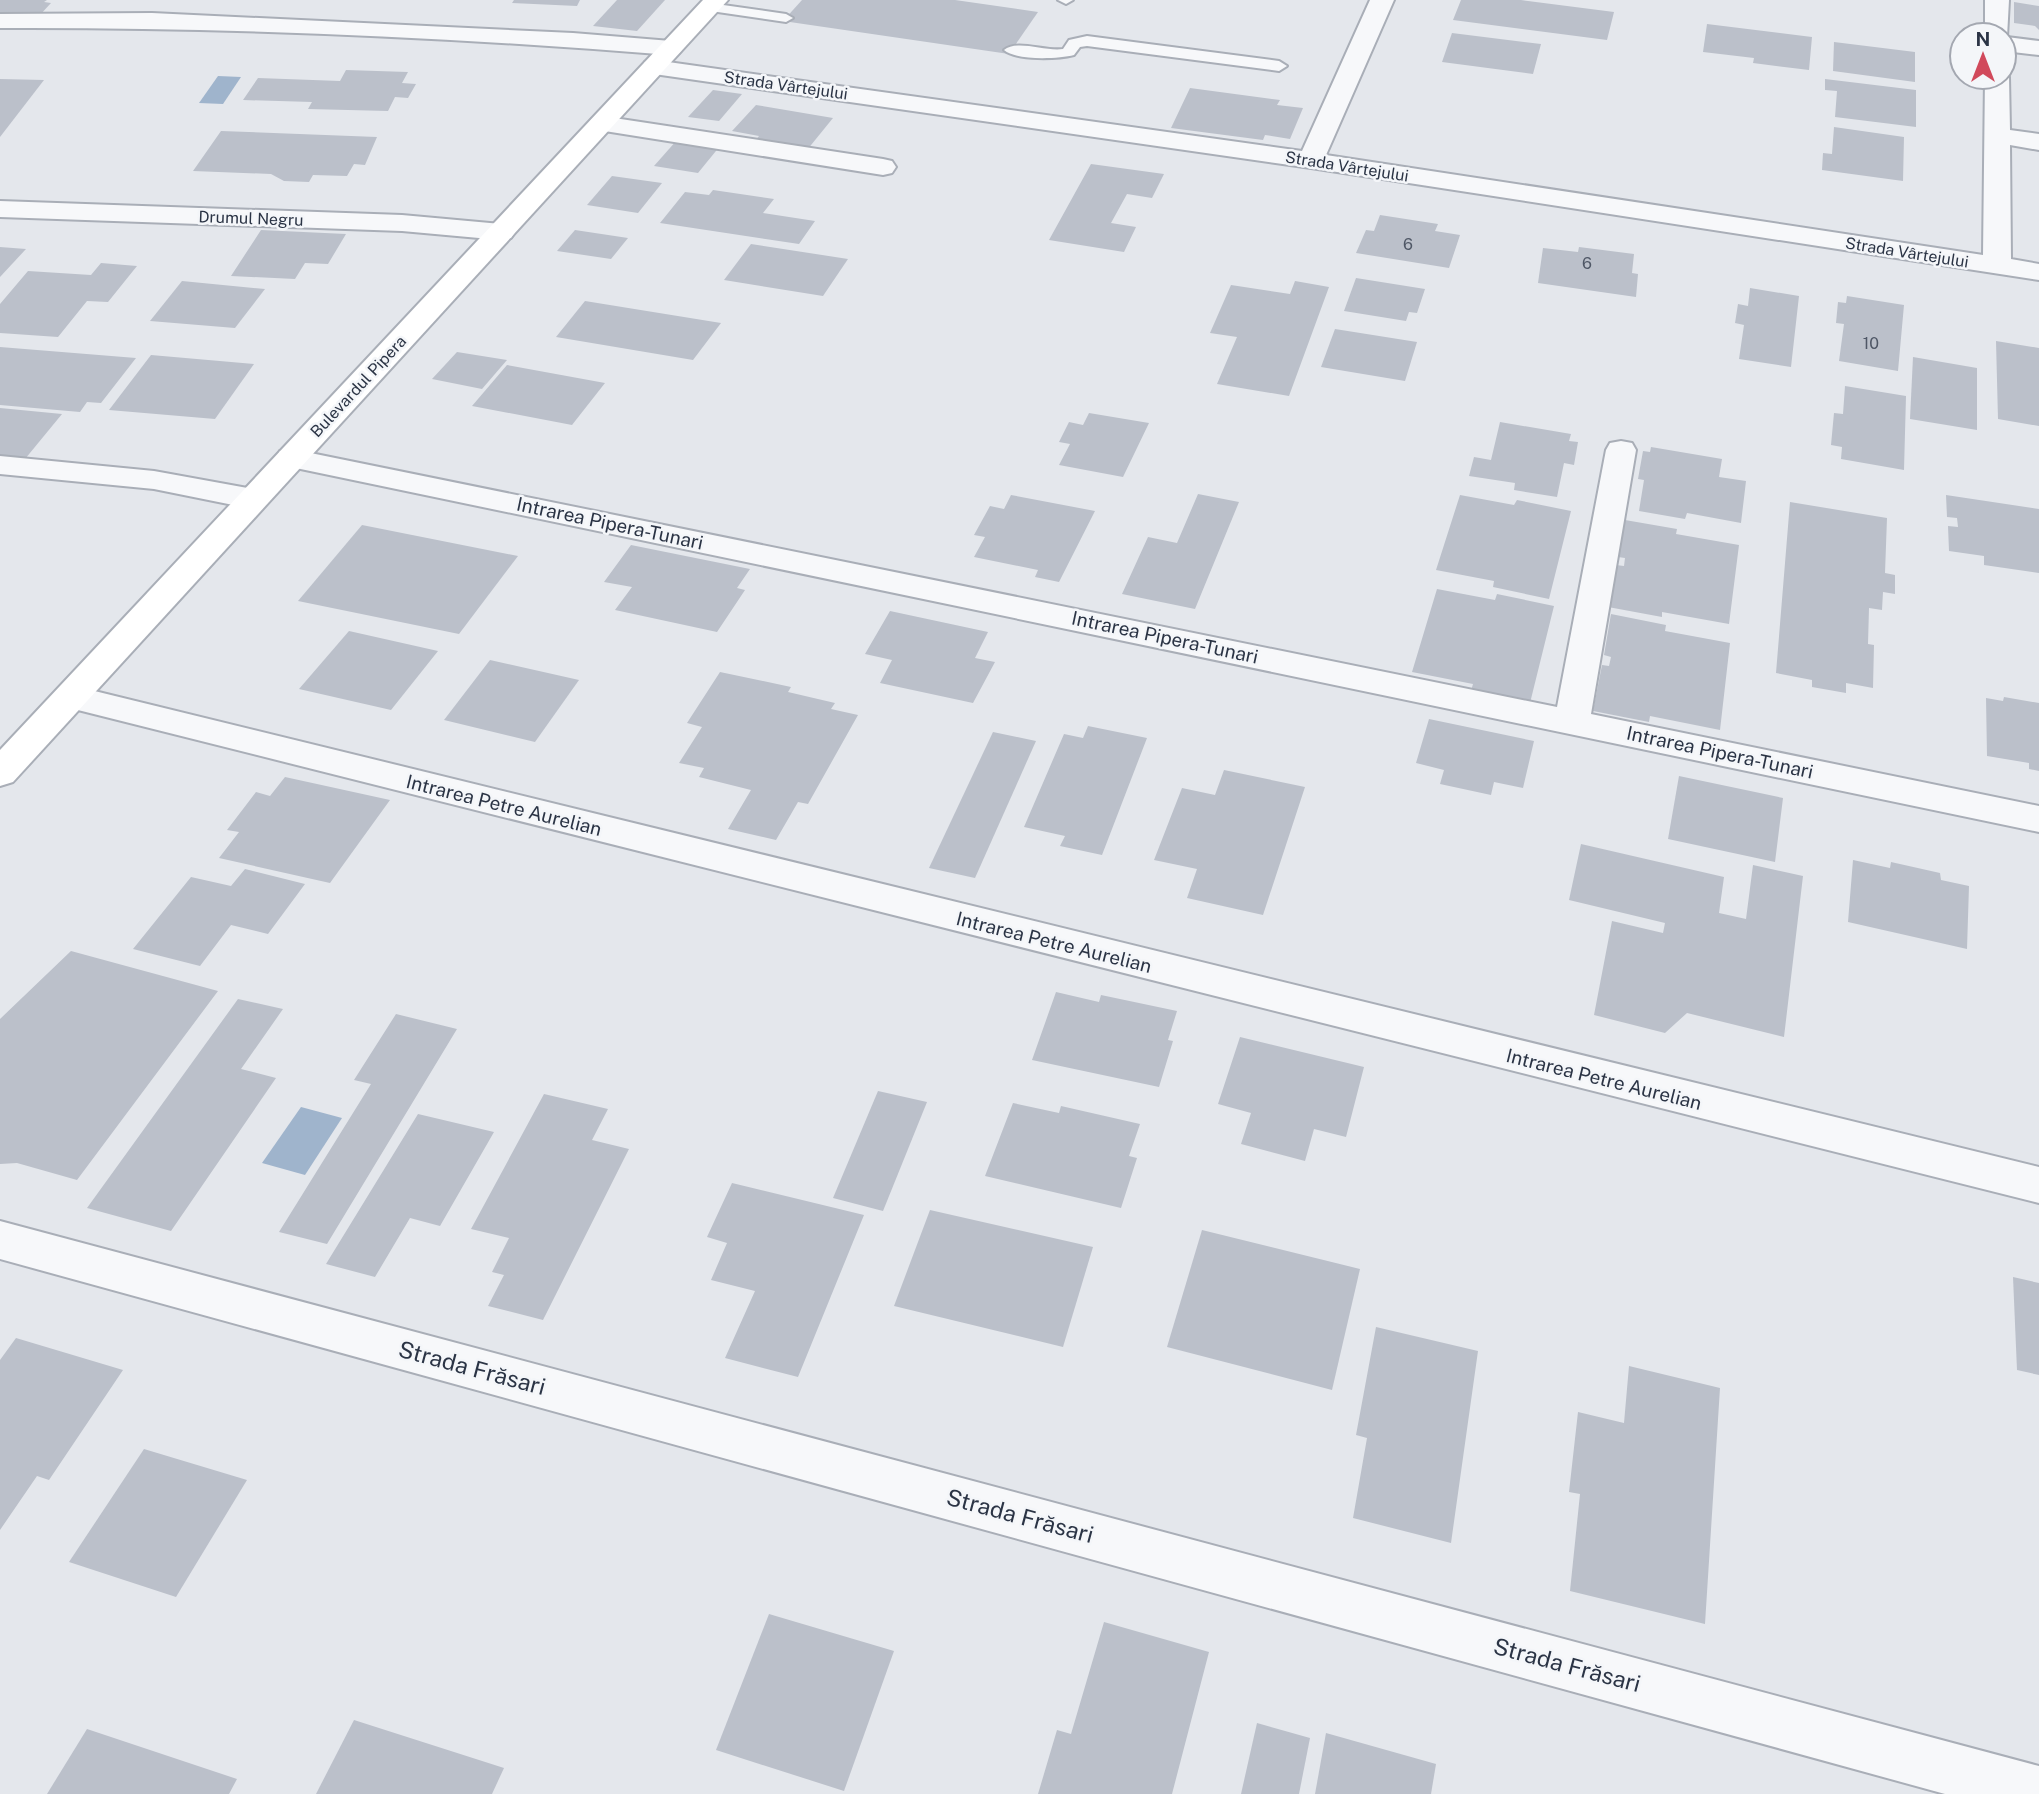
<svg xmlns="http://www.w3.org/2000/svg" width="2039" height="1794" font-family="'Public Sans',sans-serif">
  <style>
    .water { fill: #9fb4cc }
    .building { fill: #bbc0ca }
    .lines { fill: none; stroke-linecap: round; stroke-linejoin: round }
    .service-casing { stroke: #a9aeb7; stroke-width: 4 }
    .minor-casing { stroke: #a9aeb7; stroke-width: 4 }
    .secondary-casing { stroke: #a9aeb7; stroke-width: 4 }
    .service { fill: #f7f8fa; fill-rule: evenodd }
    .minor { fill: #f7f8fa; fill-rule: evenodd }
    .secondary { fill: #fff; fill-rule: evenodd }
    .labels { text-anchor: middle; stroke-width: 5; stroke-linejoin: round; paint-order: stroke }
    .far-street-label { font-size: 16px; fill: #2b3445; stroke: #f4f6f9 }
    .number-label { font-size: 16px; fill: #4f5766 }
    .street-label { font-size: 19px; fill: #2b3445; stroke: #f4f6f9 }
    .near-street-label { font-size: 23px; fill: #2b3445; stroke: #f4f6f9 }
  </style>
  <rect width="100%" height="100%" fill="#e4e7ec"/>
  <g class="water">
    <path d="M218,76L241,77L223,104L199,103Z"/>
    <path d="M301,1107L342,1118L305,1175L262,1163Z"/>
  </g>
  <g class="building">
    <path d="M0,0H47L44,2L51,3L38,17L0,15Z"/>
    <path d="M514,0H580L577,6L512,3Z"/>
    <path d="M617,0H665L637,31L593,26Z"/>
    <path d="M802,0H955L1038,12L1009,54L783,21Z"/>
    <path d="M1461,0H1521L1614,12L1607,40L1453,20Z"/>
    <path d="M2014,2L2039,6V30L2035,26L2014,23Z"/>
    <path d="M1707,24L1812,37L1809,70L1753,63L1754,58L1703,52Z"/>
    <path d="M1452,33L1541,44L1533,74L1442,62Z"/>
    <path d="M1834,42L1915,52V82L1833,71Z"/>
    <path d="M346,70L408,72L402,83L416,84L408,98L395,97L388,111L308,109L312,102L243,100L258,78L340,81Z"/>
    <path d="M0,79L44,80L0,137Z"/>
    <path d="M1825,79L1916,90V127L1835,117L1837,91L1825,90Z"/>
    <path d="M1190,88L1280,100L1277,105L1303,108L1290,139L1265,135L1263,140L1171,128Z"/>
    <path d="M713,90L742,94L719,121L688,117Z"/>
    <path d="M756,105L833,118L807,150L755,141L759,136L732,131Z"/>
    <path d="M1834,127L1904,137L1903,181L1822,170L1823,153L1832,154Z"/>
    <path d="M221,131L377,137L365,165L354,164L347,176L313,175L309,182L284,181L271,174L193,171Z"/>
    <path d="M677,140L720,146L698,173L654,166Z"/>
    <path d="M1091,164L1164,174L1152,198L1127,194L1111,223L1136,227L1124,252L1049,240Z"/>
    <path d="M612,176L662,183L638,213L587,205Z"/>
    <path d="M713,190L774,199L763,213L815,221L799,244L660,223L685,192L709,195Z"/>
    <path d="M1380,215L1438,224L1435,231L1460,235L1449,268L1356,253L1366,230L1374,231Z"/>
    <path d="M261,230L346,234L328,264L305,263L295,279L231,276Z"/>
    <path d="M575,230L628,238L611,259L557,251Z"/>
    <path d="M751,244L848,259L823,296L724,280Z"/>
    <path d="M0,247L26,249L0,277Z"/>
    <path d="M1579,247L1634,254L1632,273L1638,274L1636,297L1538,283L1543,248L1578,252Z"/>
    <path d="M101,263L137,266L108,302L87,301L58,337L0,333V304L28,271L91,275Z"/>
    <path d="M1356,278L1425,289L1417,313L1409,312L1406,321L1344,311Z"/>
    <path d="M182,281L265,289L235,328L150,321Z"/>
    <path d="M1295,281L1329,287L1289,396L1217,384L1237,337L1210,333L1231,285L1290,294Z"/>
    <path d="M1750,288L1799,296L1791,367L1739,359L1744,325L1735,323L1738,304L1748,306Z"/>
    <path d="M1847,296L1904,305L1898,371L1839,361L1844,324L1836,323L1838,302L1846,303Z"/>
    <path d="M585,301L721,323L693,360L556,337Z"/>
    <path d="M1335,329L1417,342L1405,381L1321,367Z"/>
    <path d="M1996,341L2039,348V426L1998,419Z"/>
    <path d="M0,347L136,358L101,403L87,402L80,412L0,405Z"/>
    <path d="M457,352L507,360L482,389L432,379Z"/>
    <path d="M151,355L254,364L215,419L109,410Z"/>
    <path d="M1913,357L1977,368V430L1910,419Z"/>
    <path d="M507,365L605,383L572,425L472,406Z"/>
    <path d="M1845,386L1906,396L1904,470L1841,459L1842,447L1831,445L1834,413L1843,414Z"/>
    <path d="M0,408L62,414L25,459L0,456Z"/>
    <path d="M1089,413L1149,423L1123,477L1059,465L1070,444L1059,442L1069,422L1083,425Z"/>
    <path d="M1500,422L1571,434L1569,441L1578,442L1574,465L1564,463L1557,497L1514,490L1515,483L1469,476L1474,457L1491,460Z"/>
    <path d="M1651,447L1722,459L1719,477L1746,481L1741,523L1687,513L1685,519L1639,511L1644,480L1638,479L1643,451L1650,452Z"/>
    <path d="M1198,494L1239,502L1195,609L1122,594L1148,537L1177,543Z"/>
    <path d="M1011,495L1095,511L1059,582L1035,577L1038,570L974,557L985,537L974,535L990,506L1004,509Z"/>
    <path d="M1460,495L1514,505L1517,500L1571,511L1549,599L1493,587L1494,581L1436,570Z"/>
    <path d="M1946,495L2039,509V573L1984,565V556L1949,551L1948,526L1958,527L1957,518L1947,517Z"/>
    <path d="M1790,502L1887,518L1885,573L1895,575V594L1883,592L1882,610L1869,608L1868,644L1874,645L1873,688L1846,683V693L1812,687V680L1776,673Z"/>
    <path d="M1625,520L1677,529L1676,534L1739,545L1729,624L1662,612V617L1608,607L1616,565L1624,566L1625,558L1618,557Z"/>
    <path d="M362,525L518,556L459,634L298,601Z"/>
    <path d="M631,545L750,569L737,588L745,590L717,632L615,610L632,587L604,582Z"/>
    <path d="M1437,589L1495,600L1497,594L1554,606L1530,703L1471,691L1473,684L1412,672Z"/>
    <path d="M890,611L988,632L975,658L995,662L973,703L880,683L892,660L865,654Z"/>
    <path d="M1611,614L1666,625L1665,631L1730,643L1720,730L1650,716L1649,722L1593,711L1602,665L1609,666L1611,657L1604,655Z"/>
    <path d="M349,631L438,651L391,710L299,689Z"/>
    <path d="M490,660L579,680L535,742L444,720Z"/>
    <path d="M720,672L791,687L788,692L835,703L831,709L858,715L808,804L798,802L776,840L728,829L751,790L699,777L704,768L679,763L702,727L687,723Z"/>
    <path d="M2004,697L2039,703V771L2029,769V763L1987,756L1986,698L2003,701Z"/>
    <path d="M1429,719L1534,741L1523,788L1494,782L1491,795L1440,784L1444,770L1416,763Z"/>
    <path d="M1088,726L1147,738L1102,855L1060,846L1065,836L1024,827L1064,734L1083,738Z"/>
    <path d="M993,732L1036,741L975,878L929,868Z"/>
    <path d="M1224,770L1305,787L1263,915L1187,898L1197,869L1154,860L1182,788L1215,795Z"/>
    <path d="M1679,776L1783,798L1775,862L1668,839Z"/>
    <path d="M285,777L390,800L330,883L219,858L239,832L227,830L256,792L270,796Z"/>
    <path d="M1581,844L1724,877L1719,913L1746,919L1753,865L1803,876L1784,1037L1687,1013L1665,1033L1594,1015L1612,921L1663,933L1665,923L1569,900Z"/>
    <path d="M1853,860L1890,868L1891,862L1940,873L1941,880L1969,886L1967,949L1848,922Z"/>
    <path d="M245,869L305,884L268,934L231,925L200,966L133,949L191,877L231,886Z"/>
    <path d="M71,951L218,991L77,1180L17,1163L0,1164V1019Z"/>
    <path d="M1056,992L1099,1002L1101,995L1177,1011L1168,1040L1173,1041L1159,1087L1032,1060Z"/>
    <path d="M238,999L283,1009L241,1069L276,1078L171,1231L87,1208Z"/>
    <path d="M396,1014L457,1029L327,1244L279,1232L371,1084L354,1080Z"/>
    <path d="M1240,1037L1364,1067L1346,1137L1314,1129L1305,1161L1241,1144L1251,1113L1218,1104Z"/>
    <path d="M878,1091L927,1102L883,1211L833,1198Z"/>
    <path d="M544,1094L608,1109L592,1140L629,1149L543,1320L488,1306L504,1275L492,1272L509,1238L471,1229Z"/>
    <path d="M1013,1103L1059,1113L1061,1106L1140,1124L1129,1156L1137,1158L1121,1208L985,1176Z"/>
    <path d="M418,1114L494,1132L440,1226L410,1218L375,1277L326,1264Z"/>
    <path d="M732,1183L864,1215L798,1377L725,1358L755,1291L711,1280L727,1243L707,1237Z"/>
    <path d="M930,1210L1093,1247L1063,1347L894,1306Z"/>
    <path d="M1202,1230L1360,1269L1332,1390L1167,1347Z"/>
    <path d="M2013,1277L2039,1283V1375L2017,1370Z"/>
    <path d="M1376,1327L1478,1351L1451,1543L1353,1518L1367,1438L1356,1435Z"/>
    <path d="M16,1338L123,1370L49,1480L37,1476L0,1530V1360Z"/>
    <path d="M1629,1366L1720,1388L1705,1624L1570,1591L1580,1494L1569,1492L1578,1412L1624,1423Z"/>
    <path d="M144,1449L247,1480L176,1597L69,1562Z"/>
    <path d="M769,1614L894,1651L844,1791L716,1750Z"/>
    <path d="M1104,1622L1209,1652L1172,1794H1038L1057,1730L1071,1734Z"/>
    <path d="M354,1720L504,1768L492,1794H316Z"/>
    <path d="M1257,1723L1310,1738L1299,1794H1241Z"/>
    <path d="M87,1729L237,1779L229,1794H47Z"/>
    <path d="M1326,1733L1436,1764L1431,1794H1315Z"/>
  </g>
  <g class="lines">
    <defs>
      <g id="service">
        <path d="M1058,0H1073L1066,4Z"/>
        <path d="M709,3L786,14L793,18L786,22L704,10L702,7Z"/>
        <path d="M1087,36L1279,61L1287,66L1279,71L1087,46L1080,47L1074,55C1058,59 1017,61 1004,50C1017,39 1046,52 1063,49L1069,40Z"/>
      </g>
      <g id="minor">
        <path d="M1370,0H1394L1326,155L1983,255L1985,77H2004L2006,72L2009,77L2010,130L2039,134V150L2010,145L2011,259L2039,264V280L1311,168L654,74L645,72L642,67L645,62L654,60L1302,151Z"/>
        <path d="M1985,0H2009L2007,37L2039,41V55L2004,51V35H1985Z"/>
        <path d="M152,13L573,33L671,41L679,43L683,48L679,53L671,55C448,37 224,27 0,28V14Z"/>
        <path d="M601,116L883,159L892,161L896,167L892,173L883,175L592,129L588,124L592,119Z"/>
        <path d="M0,201L402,215L501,224L511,226L515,232L511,238L501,240L402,231L0,217Z"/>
        <path d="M1621,441L1632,443L1636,450L1591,714L2039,806V832L291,467L280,465L276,458L280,451L291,449L1557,707L1606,450L1610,443Z"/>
        <path d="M0,456L154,471L253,489L264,492L269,499L264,506L253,509L154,489L0,474Z"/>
        <path d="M70,685L2039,1167V1203L58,705L52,697L58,689Z"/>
        <path d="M0,1221L2039,1766V1794H1945L0,1259Z"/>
      </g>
      <path id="secondary" d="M703,0H728L13,782L0,786V750Z"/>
    </defs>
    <use href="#service" class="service-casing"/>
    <use href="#minor" class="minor-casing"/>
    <use href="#secondary" class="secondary-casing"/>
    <use href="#service" class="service"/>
    <use href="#minor" class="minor"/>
    <use href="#secondary" class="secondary"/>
  </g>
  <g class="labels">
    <g class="far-street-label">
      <text transform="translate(786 85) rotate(8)" y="6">Strada Vârtejului</text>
      <text transform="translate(1347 166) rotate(9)" y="6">Strada Vârtejului</text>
      <text transform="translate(251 218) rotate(2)" y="6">Drumul Negru</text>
      <text transform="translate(1907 252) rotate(9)" y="6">Strada Vârtejului</text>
      <text transform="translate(358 386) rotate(-47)" y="6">Bulevardul Pipera</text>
    </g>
    <g class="number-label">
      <text x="1408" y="250">6</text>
      <text x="1587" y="269">6</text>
      <text x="1871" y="349">10</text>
    </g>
    <g class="street-label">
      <text transform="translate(610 523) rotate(12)" y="7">Intrarea Pipera-Tunari</text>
      <text transform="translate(1165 637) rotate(12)" y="7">Intrarea Pipera-Tunari</text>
      <text transform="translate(1720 752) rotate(12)" y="7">Intrarea Pipera-Tunari</text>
      <text transform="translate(504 805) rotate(14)" y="7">Intrarea Petre Aurelian</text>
      <text transform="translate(1054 942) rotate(14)" y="7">Intrarea Petre Aurelian</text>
      <text transform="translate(1604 1079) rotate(14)" y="7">Intrarea Petre Aurelian</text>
    </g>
    <g class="near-street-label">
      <text transform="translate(472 1368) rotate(15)" y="8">Strada Frăsari</text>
      <text transform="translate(1020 1516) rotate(15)" y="8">Strada Frăsari</text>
      <text transform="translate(1567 1665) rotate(15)" y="8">Strada Frăsari</text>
    </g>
  </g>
  <g transform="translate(1983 56)"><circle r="33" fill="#f4f6f9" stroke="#a4a8b1" stroke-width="2"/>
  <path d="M0-5L12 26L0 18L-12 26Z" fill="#d1495b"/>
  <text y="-10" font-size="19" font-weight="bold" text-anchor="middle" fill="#2b3445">N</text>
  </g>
</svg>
